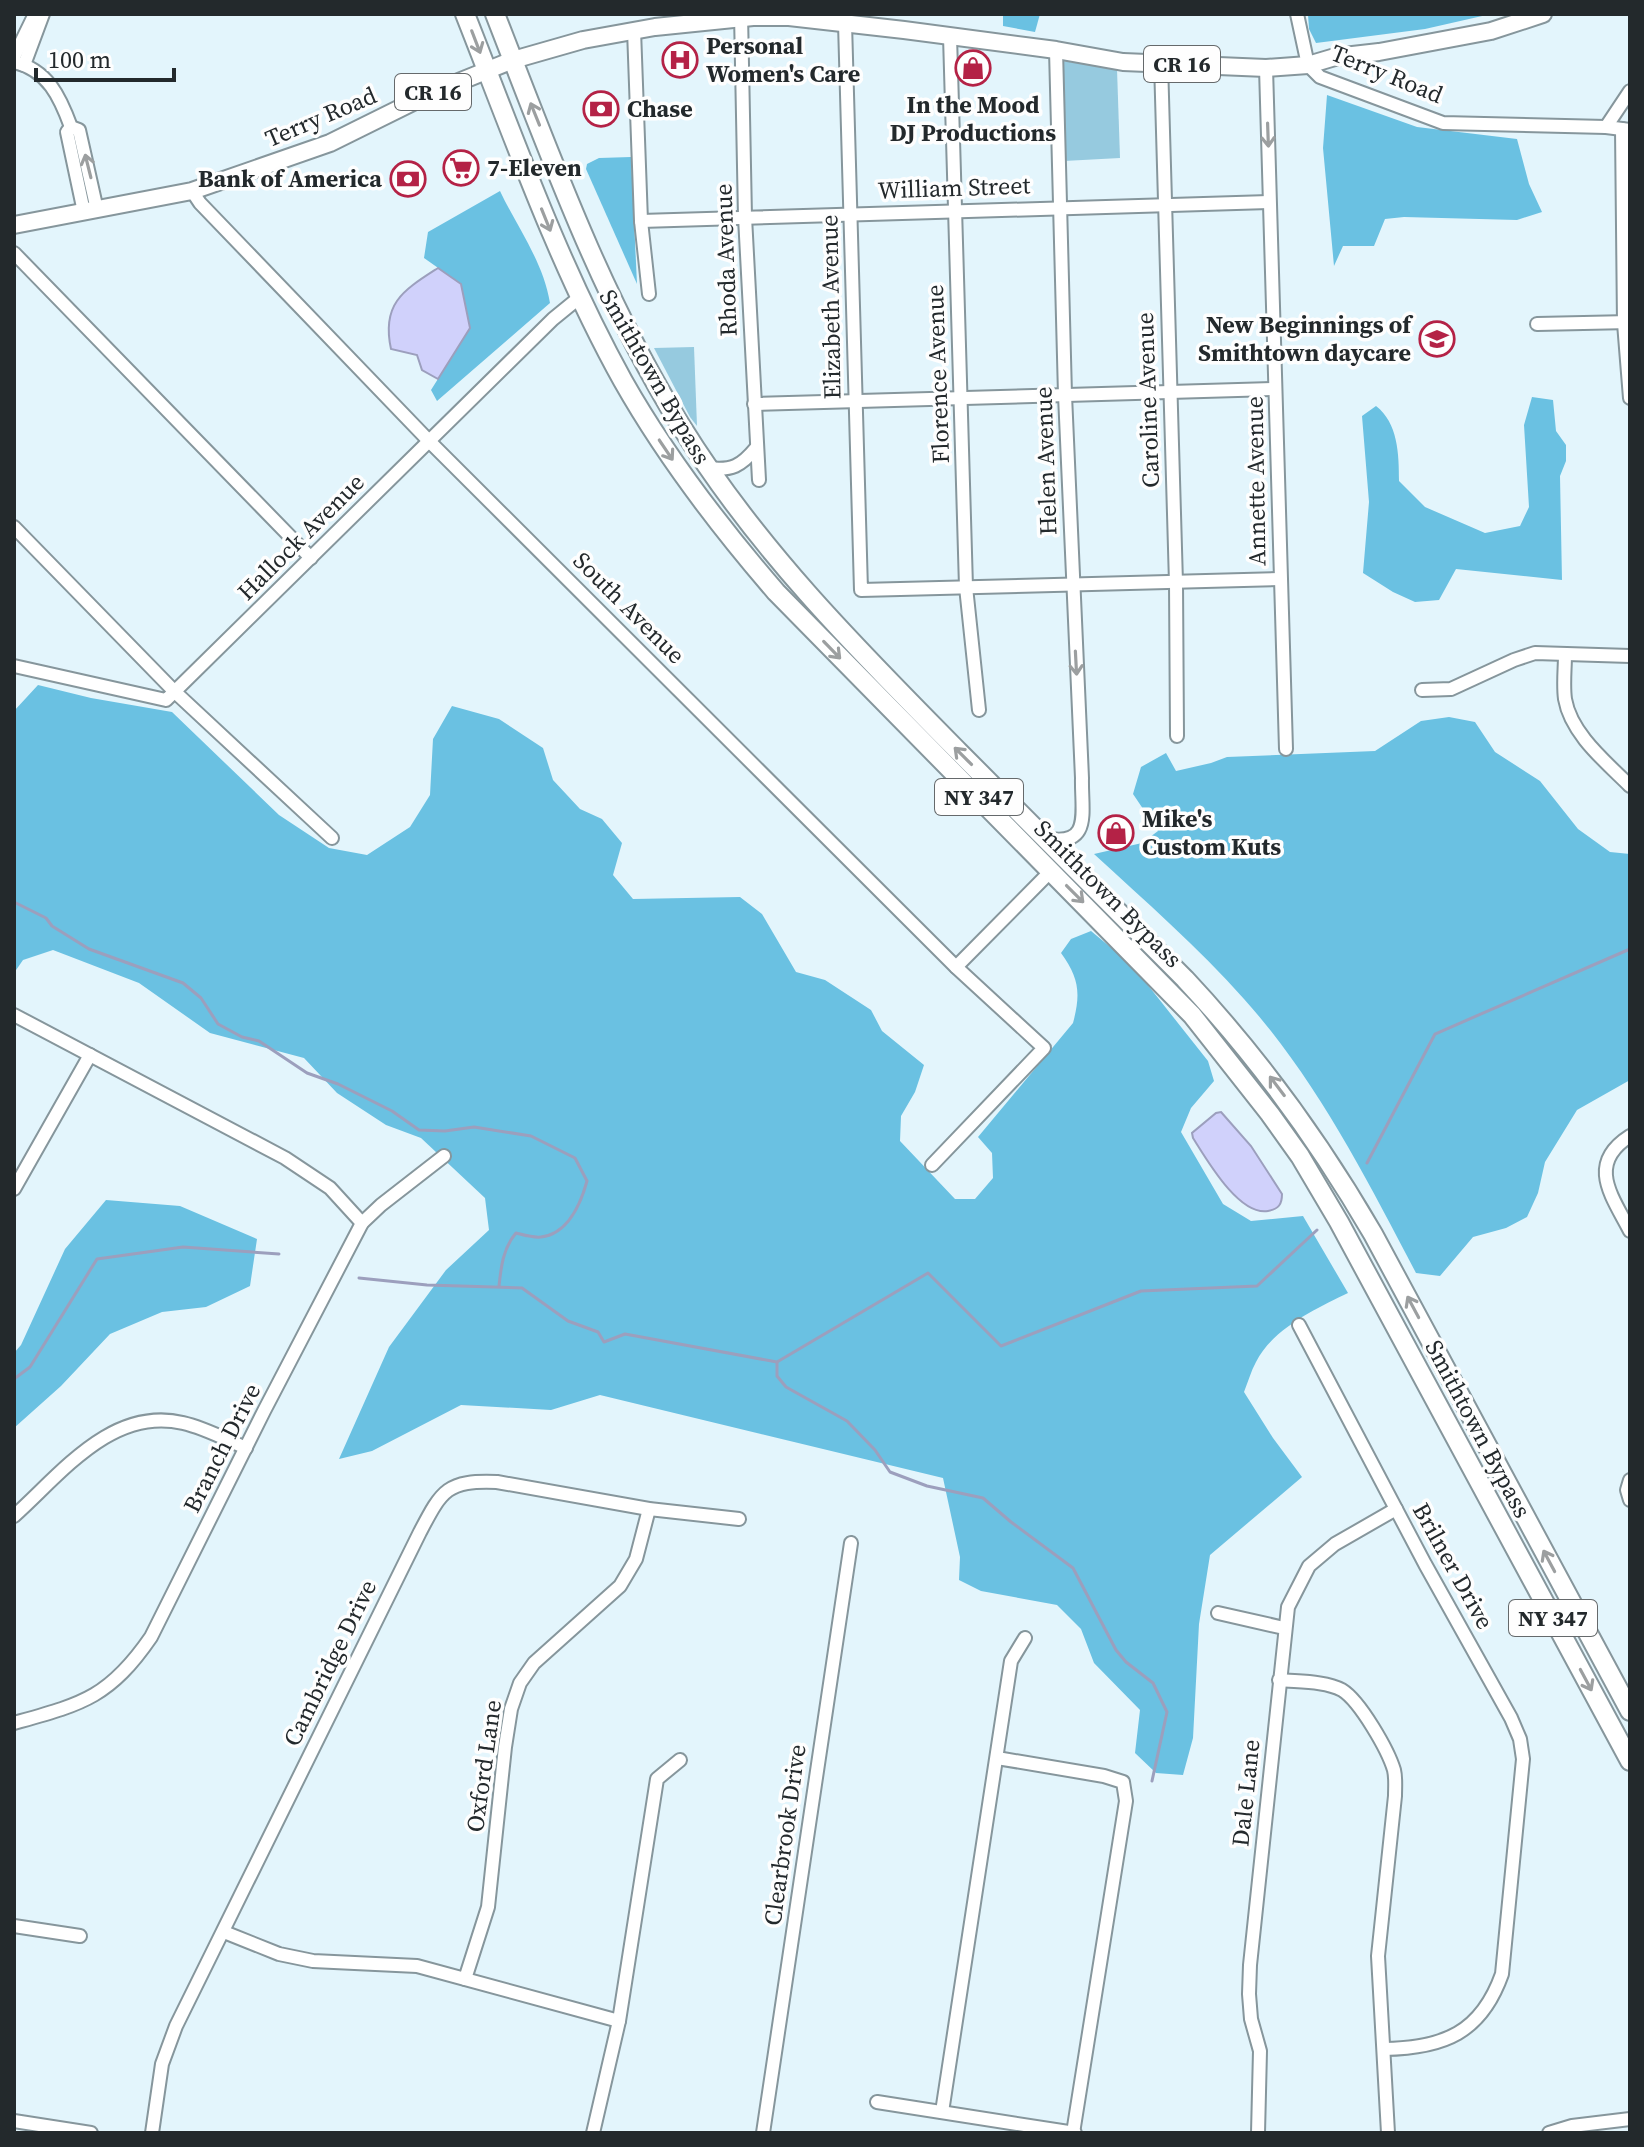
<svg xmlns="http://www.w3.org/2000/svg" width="1644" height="2147" font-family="'Source Serif 4',serif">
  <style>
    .green { fill: #96cadf }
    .forest { fill: #6ac1e2 }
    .water { fill: #d0d1fb; stroke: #9c9fbd; stroke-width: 2 }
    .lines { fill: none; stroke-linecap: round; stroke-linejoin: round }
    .stream { stroke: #9c9fbd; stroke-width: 3 }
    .minor-casing { stroke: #86969c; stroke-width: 16 }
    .major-casing { stroke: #86969c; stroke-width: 20 }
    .highway-casing { stroke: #86969c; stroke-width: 22 }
    .minor { stroke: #fff; stroke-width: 12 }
    .major { stroke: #fff; stroke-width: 16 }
    .highway { stroke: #fff; stroke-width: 18 }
    .oneway { stroke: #9c9fa0 }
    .labels { text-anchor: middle; stroke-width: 7; stroke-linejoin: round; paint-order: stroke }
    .shield { fill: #fefefe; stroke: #65696b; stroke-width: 2 }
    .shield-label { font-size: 22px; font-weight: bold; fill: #23292c }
    .poi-label { font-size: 24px; font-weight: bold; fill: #23292c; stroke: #fefefe; text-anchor: start }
    .street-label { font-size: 24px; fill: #23292c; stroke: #fefefe }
  </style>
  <rect width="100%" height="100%" fill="#e3f5fc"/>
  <g class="green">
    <path d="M1063,61L1117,69L1120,158L1064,161Z"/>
    <path d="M694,347L697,426L690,417L654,348Z"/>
  </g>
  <g class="forest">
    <path d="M1003,14H1040L1035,32L1003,26Z"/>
    <path d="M1308,14H1491L1425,29L1316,43L1309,29Z"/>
    <path d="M1327,95L1417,127L1517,139L1529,184L1542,212L1517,220L1404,217L1385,219L1374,246H1343L1334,266L1323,148Z"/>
    <path d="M631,157L637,284L586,169L587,164L599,158Z"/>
    <path d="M500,191C518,229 543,261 550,303L437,401L431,390L470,328L461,284L424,258L428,232Z"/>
    <path d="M1532,397L1553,400L1556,431L1566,445V461L1560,476L1562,580L1456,569L1439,600L1415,602L1393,592L1363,573L1369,502L1362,416L1376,406C1398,423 1399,454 1399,481L1425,507L1485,533L1520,526L1529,507L1524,425Z"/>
    <path d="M38,685L91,698L172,712L279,815L329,848L367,855L410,827L430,795L433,739L452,706L499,719L543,748L553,780L580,809L602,819L622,843L613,875L633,899L740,897L762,914L796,972L825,980L871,1010L882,1031L924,1065L915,1092L901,1116L900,1141L955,1199H975L993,1178L992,1153L978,1137L1073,1023C1081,993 1079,978 1061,953L1071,939L1091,931L1132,965L1208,1061L1214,1081L1191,1108L1181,1132L1223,1204L1251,1221L1303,1216L1348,1293C1317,1308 1272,1329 1256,1362C1251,1371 1248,1382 1244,1392L1273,1438L1302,1477L1210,1555L1199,1624L1193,1738L1183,1775L1156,1773L1135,1753L1140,1710L1094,1663L1081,1629L1057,1605L981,1591L959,1580L960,1557L943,1478L600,1395L551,1410L461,1405L372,1451L339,1459L389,1347L446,1270L489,1230L485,1198L421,1138L386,1125L337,1093L304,1058L210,1033L139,983L53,950L23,960L14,973V711Z"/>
    <path d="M1449,717L1475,722L1495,752L1540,781L1578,829L1610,852L1630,854V1080L1577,1110L1545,1162L1538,1193L1527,1217L1506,1228L1473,1237L1440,1276L1416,1273C1366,1178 1316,1079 1244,999C1198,947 1145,901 1094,854L1142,843L1158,831L1133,794L1141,767L1166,753L1176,771L1211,763L1227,757L1375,751L1421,721Z"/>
    <path d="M106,1200L180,1206L257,1239L250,1286L206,1307L162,1312L110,1334L61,1386L14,1428V1353L21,1345L65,1249Z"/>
  </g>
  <g class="water">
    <path d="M438,268L461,284L470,328L438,379L422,370L417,355L391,349C381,303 404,290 438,268Z"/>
    <path d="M1221,1112L1251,1146L1282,1194C1282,1204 1279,1209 1268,1211C1239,1216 1207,1160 1193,1138L1192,1133L1216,1113Z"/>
  </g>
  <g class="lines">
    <g class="stream">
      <path d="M14,902L46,918L52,926L89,949L183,983L201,998L218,1024L242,1037L259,1041L307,1073L338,1084L392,1111L419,1130L445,1131L474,1127L531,1136L575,1158L587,1181C581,1203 568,1234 541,1237C533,1238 524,1235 516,1233C503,1248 501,1267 499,1286"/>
      <path d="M1367,1163L1435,1034L1630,949"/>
      <path d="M359,1278L427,1285L522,1288L568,1321L598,1332L604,1342L625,1334L777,1362L928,1273L1001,1346L1141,1291L1257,1286L1317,1230"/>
      <path d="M777,1363V1376L786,1387L847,1421L875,1450L890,1472L927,1486L983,1498L1011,1522L1073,1568L1116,1650L1126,1662L1153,1683L1167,1712L1152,1781"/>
      <path d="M14,1379L30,1367L97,1259L183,1247L279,1254"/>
    </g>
    <defs>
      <g id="minor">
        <path d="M741,14L745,217L759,480"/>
        <path d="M1297,14L1308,65L1320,77L1443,123L1606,127L1630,130"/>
        <path d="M845,23L861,590L1280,579"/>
        <path d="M634,30L641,221L649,294"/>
        <path d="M950,36L966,587L979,710"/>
        <path d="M14,57L35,14"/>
        <path d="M14,62C48,70 60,97 71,127L79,130L97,210"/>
        <path d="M1161,62L1176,583L1177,736"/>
        <path d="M24,65L43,14"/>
        <path d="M1266,68L1286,749"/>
        <path d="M71,127L67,132L84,212"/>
        <path d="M1606,127L1630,91"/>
        <path d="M1622,129L1624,323L1630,398"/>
        <path d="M192,191L200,203L429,441L956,967L1044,1048L932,1165"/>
        <path d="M641,221L1269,202"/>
        <path d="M14,253L311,558"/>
        <path d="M1537,324L1630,322"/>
        <path d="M754,404L1275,389"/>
        <path d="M708,468C732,471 741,466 756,448"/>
        <path d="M14,527L175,692L332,838"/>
        <path d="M1565,654C1565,669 1563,684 1565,699C1571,734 1606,762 1630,786"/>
        <path d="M14,666L166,700L553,319L580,297"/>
        <path d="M1422,690L1451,689L1514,660L1535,653L1630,656"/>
        <path d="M1045,838C1093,848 1081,811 1082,778L1065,395L1056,50"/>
        <path d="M956,967L1052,870"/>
        <path d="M14,1015L285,1158L330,1188L362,1223"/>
        <path d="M1630,1136C1586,1164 1612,1196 1630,1231"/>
        <path d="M14,1189L90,1055"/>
        <path d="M1299,1325L1425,1564L1511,1718L1520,1739L1523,1759L1502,1974C1481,2033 1444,2048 1384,2049"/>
        <path d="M1630,1480L1627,1490L1630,1500"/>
        <path d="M14,1516C61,1474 112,1406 183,1423C205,1428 225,1439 246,1448"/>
        <path d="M1218,1613L1284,1628"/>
        <path d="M1279,1680C1299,1682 1325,1681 1342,1690C1360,1701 1388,1750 1394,1770C1396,1778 1395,1787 1395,1796L1378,1956L1388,2133"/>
        <path d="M14,1723C82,1704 109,1698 151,1637L264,1411L362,1223L381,1205L444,1156"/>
        <path d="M997,1758L1104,1776L1123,1782L1126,1801L1073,2133"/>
        <path d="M14,1926L80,1936"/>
        <path d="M224,1932L279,1954L313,1961L417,1966L619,2021"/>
        <path d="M465,1979L488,1907L505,1747L511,1709L520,1683L534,1663L620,1586L636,1559L649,1509"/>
        <path d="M877,2102L1075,2133"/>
        <path d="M942,2112L1011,1661L1025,1638"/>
        <path d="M14,2121L91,2133"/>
        <path d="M152,2133L162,2064L176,2026L420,1532C442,1490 447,1480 497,1482L649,1509L739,1519"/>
        <path d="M593,2133L619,2021L657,1779L680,1760"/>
        <path d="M763,2133L851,1543"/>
        <path d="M1258,2133L1260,2051L1251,2019L1249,1994L1250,1965L1288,1607L1309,1566L1335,1544L1396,1509"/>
        <path d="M1549,2133L1572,2126L1630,2119"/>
      </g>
      <path id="major" d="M14,225L192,191L330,143L429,94L513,60L583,40L655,27L753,17H789L904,30L1056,50L1123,62L1266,68L1308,65L1335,57L1379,52L1491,31L1543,14"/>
      <g id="highway">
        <path d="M465,14C514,138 558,264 623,381C666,457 719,526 776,592L1192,1015L1270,1114L1300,1156L1339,1222L1630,1761"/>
        <path d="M495,14C550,155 601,297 681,426C757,549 858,650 959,752C1035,828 1110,904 1185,979C1258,1057 1319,1141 1373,1234L1630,1711"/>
      </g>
    </defs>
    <use href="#minor" class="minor-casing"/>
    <use href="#major" class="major-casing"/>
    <use href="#highway" class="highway-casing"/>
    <use href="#minor" class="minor"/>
    <use href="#major" class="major"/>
    <use href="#highway" class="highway"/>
  </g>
  <defs><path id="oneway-shaft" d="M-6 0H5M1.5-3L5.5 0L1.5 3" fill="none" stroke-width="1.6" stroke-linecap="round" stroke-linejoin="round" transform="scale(2)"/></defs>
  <g class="oneway">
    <use href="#oneway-shaft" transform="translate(476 42) rotate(69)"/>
    <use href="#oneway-shaft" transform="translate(535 114) rotate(-112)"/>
    <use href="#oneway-shaft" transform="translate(1268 135) rotate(88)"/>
    <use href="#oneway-shaft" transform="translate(88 166) rotate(-104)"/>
    <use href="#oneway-shaft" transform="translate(546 220) rotate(68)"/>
    <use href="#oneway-shaft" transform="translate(666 450) rotate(56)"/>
    <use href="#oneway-shaft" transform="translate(832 650) rotate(46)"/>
    <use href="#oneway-shaft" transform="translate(1076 663) rotate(87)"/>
    <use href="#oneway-shaft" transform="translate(963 756) rotate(-135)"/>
    <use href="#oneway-shaft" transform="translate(1075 894) rotate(45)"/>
    <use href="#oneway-shaft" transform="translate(1277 1086) rotate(-127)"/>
    <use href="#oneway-shaft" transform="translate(1413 1307) rotate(-118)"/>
    <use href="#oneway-shaft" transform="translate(1549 1561) rotate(-118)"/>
    <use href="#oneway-shaft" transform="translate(1586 1680) rotate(62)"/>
  </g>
  <defs>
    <symbol id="hospital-ring" viewBox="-11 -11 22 22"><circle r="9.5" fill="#fefefe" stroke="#b42246" stroke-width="1.5"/><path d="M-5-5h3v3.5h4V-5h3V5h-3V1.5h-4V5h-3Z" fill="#b42246"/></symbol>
    <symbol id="shop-ring" viewBox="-11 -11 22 22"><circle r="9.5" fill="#fefefe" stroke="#b42246" stroke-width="1.5"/><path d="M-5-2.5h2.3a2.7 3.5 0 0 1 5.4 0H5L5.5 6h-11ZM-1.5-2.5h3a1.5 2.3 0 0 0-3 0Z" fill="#b42246"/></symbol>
    <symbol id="bank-ring" viewBox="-11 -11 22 22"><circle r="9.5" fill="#fefefe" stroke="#b42246" stroke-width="1.5"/><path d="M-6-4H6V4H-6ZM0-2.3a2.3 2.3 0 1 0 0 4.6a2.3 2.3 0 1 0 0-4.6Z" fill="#b42246"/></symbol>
    <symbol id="supermarket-ring" viewBox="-11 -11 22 22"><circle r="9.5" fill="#fefefe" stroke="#b42246" stroke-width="1.5"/><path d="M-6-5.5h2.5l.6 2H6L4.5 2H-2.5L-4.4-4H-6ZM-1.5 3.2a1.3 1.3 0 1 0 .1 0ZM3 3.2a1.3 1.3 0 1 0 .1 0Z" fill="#b42246"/></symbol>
    <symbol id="school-ring" viewBox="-11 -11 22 22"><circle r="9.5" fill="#fefefe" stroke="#b42246" stroke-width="1.5"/><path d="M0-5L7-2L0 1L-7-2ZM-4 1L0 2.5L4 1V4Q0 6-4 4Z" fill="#b42246"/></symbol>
  </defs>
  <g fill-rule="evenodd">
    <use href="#hospital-ring" x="660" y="40" width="40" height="40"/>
    <use href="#shop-ring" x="953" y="48" width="40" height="40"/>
    <use href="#bank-ring" x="581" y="89" width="40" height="40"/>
    <use href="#supermarket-ring" x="441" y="148" width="40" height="40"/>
    <use href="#bank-ring" x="388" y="159" width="40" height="40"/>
    <use href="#school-ring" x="1417" y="319" width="40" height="40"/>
    <use href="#shop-ring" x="1096" y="813" width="40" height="40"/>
  </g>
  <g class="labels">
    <g class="shield">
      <rect x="1144" y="46" width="76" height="36" rx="6"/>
      <rect x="395" y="74" width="76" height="36" rx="6"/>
      <rect x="935" y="779" width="88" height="36" rx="6"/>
      <rect x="1509" y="1600" width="88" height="36" rx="6"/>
    </g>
    <g class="shield-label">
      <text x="1182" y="72">CR 16</text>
      <text x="433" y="100">CR 16</text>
      <text x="979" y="805">NY 347</text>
      <text x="1553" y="1626">NY 347</text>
    </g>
    <g class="poi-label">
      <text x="706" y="54">Personal<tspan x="706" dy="28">Women's Care</tspan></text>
      <text x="973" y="113" text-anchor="middle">In the Mood<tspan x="973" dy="28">DJ Productions</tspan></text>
      <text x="627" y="117">Chase</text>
      <text x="487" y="176">7-Eleven</text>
      <text x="382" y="187" text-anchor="end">Bank of America</text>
      <text x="1411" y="333" text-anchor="end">New Beginnings of<tspan x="1411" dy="28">Smithtown daycare</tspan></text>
      <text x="1142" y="827">Mike's<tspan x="1142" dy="28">Custom Kuts</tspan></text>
    </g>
    <g class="street-label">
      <text transform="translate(1387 74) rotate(22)" y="8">Terry Road</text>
      <text transform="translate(321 117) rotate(-23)" y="8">Terry Road</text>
      <text transform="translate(954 188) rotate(-2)" y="8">William Street</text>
      <text transform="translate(726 260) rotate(-92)" y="8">Rhoda Avenue</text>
      <text transform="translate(831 307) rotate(-91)" y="8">Elizabeth Avenue</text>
      <text transform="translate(938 374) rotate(-92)" y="8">Florence Avenue</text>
      <text transform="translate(655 377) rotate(60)" y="8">Smithtown Bypass</text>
      <text transform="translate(1148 400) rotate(-92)" y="8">Caroline Avenue</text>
      <text transform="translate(1046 461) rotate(-92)" y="8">Helen Avenue</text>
      <text transform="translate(1256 481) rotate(-91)" y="8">Annette Avenue</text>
      <text transform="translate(301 537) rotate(-45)" y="8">Hallock Avenue</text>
      <text transform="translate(629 608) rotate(45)" y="8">South Avenue</text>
      <text transform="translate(1108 894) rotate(45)" y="8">Smithtown Bypass</text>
      <text transform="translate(1478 1429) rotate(62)" y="8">Smithtown Bypass</text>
      <text transform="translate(222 1448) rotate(-63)" y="8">Branch Drive</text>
      <text transform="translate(1453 1566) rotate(61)" y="8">Brilner Drive</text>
      <text transform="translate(330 1663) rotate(-64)" y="8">Cambridge Drive</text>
      <text transform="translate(484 1766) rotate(-82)" y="8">Oxford Lane</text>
      <text transform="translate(1246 1793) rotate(-84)" y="8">Dale Lane</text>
      <text transform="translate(785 1835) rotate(-82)" y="8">Clearbrook Drive</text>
    </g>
  </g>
  <rect width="1644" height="2147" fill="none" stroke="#23292c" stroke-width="32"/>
  <path d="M36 68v12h138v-12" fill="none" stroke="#23292c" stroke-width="4"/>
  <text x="48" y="68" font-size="24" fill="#23292c" stroke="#fefefe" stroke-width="6" paint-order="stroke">100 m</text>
</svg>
